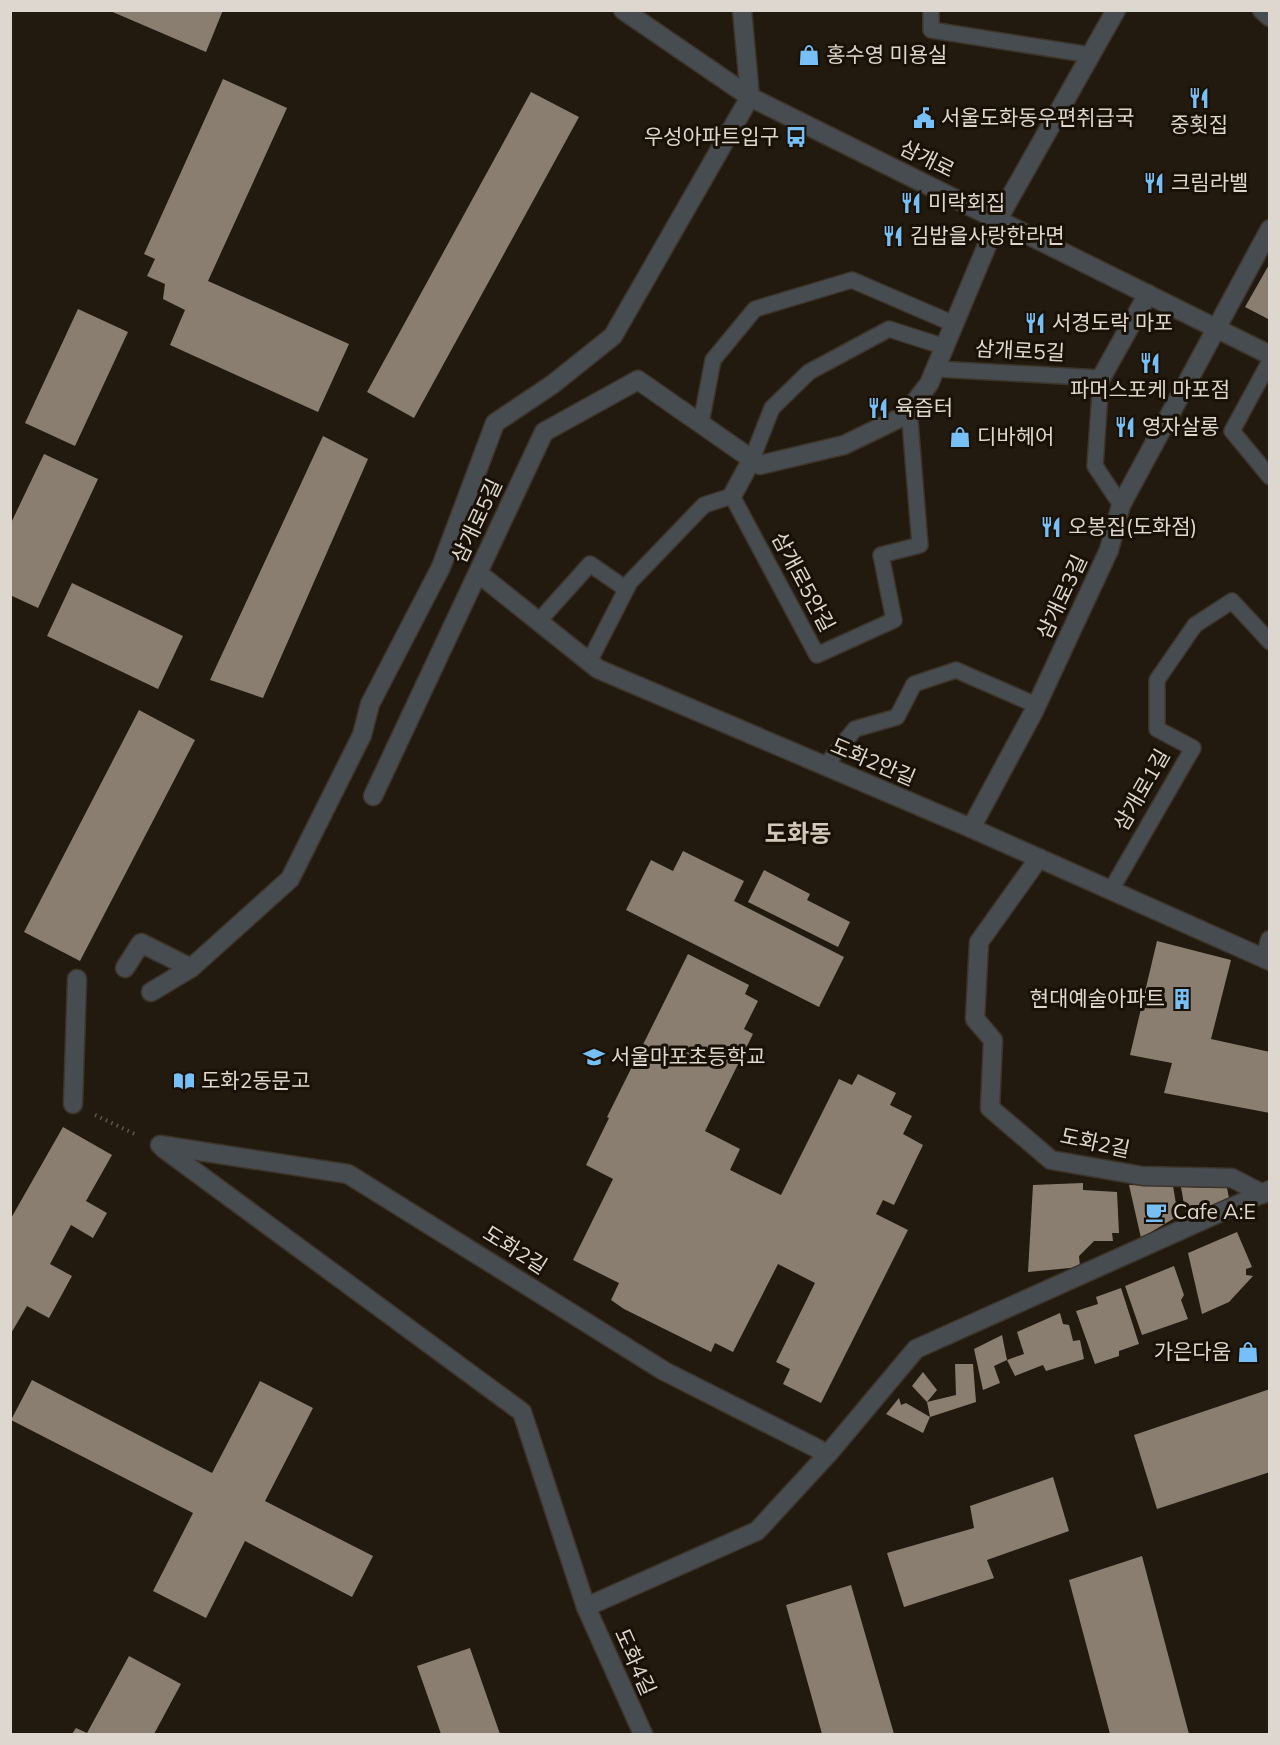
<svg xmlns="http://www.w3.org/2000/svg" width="1280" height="1745" font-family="Mulish,'Noto Sans KR',sans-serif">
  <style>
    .building { fill: #897e70 }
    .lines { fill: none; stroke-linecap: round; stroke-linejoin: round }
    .service-casing { stroke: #3d342a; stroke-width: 18 }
    .pedestrian-casing { stroke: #3d342a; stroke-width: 21 }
    .minor-casing { stroke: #3d342a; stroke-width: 21 }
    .path { stroke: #5e564c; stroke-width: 4; stroke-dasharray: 1.5 4.5; stroke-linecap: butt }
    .service { stroke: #464c50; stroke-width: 15 }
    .pedestrian { stroke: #464c50; stroke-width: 18 }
    .minor { stroke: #464c50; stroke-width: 18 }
    .labels { text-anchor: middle; stroke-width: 6; stroke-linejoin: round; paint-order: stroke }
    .poi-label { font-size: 21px; fill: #ddd7d0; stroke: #1a1106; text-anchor: start }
    .street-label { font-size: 21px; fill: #ddd7d0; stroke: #1a1106 }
    .quarter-label { font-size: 24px; font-weight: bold; fill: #d4c8b9; stroke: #1a1106 }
  </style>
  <rect width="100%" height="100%" fill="#231a0f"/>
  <g class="building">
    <path d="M108,10H223L206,52Z"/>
    <path d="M223,79L287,108L208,281L349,344L318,412L170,345L185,310L163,299L165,284L147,276L155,259L144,254Z"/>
    <path d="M531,92L579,117L414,418L367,392Z"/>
    <path d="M1270,263V320L1245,307Z"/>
    <path d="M78,309L128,332L75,446L25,423Z"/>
    <path d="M323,436L368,459L263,698L210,680Z"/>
    <path d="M44,454L98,479L38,608L10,595V525Z"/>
    <path d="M72,583L183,636L158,689L47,636Z"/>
    <path d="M139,710L195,740L80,961L24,932Z"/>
    <path d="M683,851L744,881L734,901L844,957L819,1007L626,910L651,860L673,871Z"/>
    <path d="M764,870L810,894L807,900L850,922L838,947L748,902Z"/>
    <path d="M1157,941L1231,960L1211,1039L1270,1052V1113L1164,1093L1172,1063L1130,1055Z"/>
    <path d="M688,954L749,985L745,994L758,1001L744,1029L753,1034L705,1131L740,1149L730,1170L781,1195L839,1079L852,1085L858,1074L896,1093L890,1105L912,1116L903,1134L923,1145L894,1205L883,1200L876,1214L908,1230L821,1403L783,1384L790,1369L776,1362L815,1283L778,1264L733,1352L715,1343L711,1352L624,1309L611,1300L619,1283L573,1260L613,1179L586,1165L609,1118L607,1117Z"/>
    <path d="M63,1127L112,1155L86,1201L107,1213L93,1238L71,1225L50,1264L72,1276L49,1318L27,1306L10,1335V1220Z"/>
    <path d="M1083,1183V1190L1117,1192L1119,1233H1112L1113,1241H1094L1079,1256L1080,1267L1028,1272L1033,1185Z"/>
    <path d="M1129,1185L1173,1186L1178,1216L1141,1238Z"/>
    <path d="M1181,1187L1227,1188L1229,1198L1186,1216Z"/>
    <path d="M1237,1232L1252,1267L1246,1269V1275L1253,1276L1229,1302L1202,1314L1188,1253Z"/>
    <path d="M1174,1266L1184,1295L1181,1300L1188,1319L1142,1335L1125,1286Z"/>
    <path d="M1121,1288L1139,1344L1119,1351V1356L1095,1364L1076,1311L1098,1304L1096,1297Z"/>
    <path d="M1060,1313L1063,1324L1069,1325L1073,1341L1080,1340L1084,1359L1046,1371L1043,1365L1015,1376L1007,1360L1024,1354L1017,1332Z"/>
    <path d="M1002,1335L1007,1360L994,1366L1000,1383L983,1390L974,1349Z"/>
    <path d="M955,1364H973L976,1402L930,1417L923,1433L886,1414L899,1398L901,1405L906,1403L930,1417L927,1402L956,1395Z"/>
    <path d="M923,1372L937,1390L927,1402L912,1386Z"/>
    <path d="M32,1380L212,1473L260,1381L313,1408L265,1501L373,1556L352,1597L245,1541L206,1618L153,1591L193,1513L11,1420Z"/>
    <path d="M1270,1389V1472L1157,1509L1134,1435Z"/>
    <path d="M1053,1477L1069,1531L987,1560L994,1578L904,1607L887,1553L974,1528L970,1506Z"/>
    <path d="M1142,1556L1189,1734H1110L1069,1580Z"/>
    <path d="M851,1585L894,1734H822L786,1605Z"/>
    <path d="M470,1648L500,1734H441L417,1666Z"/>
    <path d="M129,1656L181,1684L154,1734H72L76,1728L87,1733Z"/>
  </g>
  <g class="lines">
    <defs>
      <g id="service">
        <path d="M931,10V30L1091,55"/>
        <path d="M1270,361L1232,431L1270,477"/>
        <path d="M936,369L1101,378L1095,466L1121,505"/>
        <path d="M701,423L713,360L755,309L852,280L954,324"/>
        <path d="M752,459L772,408L809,372L889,329L945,347"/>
        <path d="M538,622L590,564L626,589"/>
        <path d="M589,662L630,582L704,505L732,496L817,655L894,620L881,555L920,545L909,409"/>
        <path d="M825,766L855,729L897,717L914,684L956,670L1036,705"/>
        <path d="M1111,890L1193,748L1157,729V680L1195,625L1232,601L1270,642"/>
      </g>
      <path id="pedestrian" d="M73,1104L77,979"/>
      <g id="minor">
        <path d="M623,10L750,97L1270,355"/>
        <path d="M1262,10L1270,17"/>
        <path d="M1101,378L1148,294"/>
        <path d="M732,496L752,459"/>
        <path d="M478,573L598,669L971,828L1270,961"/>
        <path d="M373,796L544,432L638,380L760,465L844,445L904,416L929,384L998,219L1116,10"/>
        <path d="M971,828L1033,713L1109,550L1121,505L1270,229"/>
        <path d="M1039,858L979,942L975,1019L993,1040L990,1108L1051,1160L1143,1176L1232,1178L1263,1194"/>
        <path d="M1265,958L1270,940"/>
        <path d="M125,968L141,943L191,968"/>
        <path d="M151,992L191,968L290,879L362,735L370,704L441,567L495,423L553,384L613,336L750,97L742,10"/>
        <path d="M160,1145L348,1174L664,1371L828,1454L757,1531L586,1607"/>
        <path d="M163,1148L522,1412L586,1607L643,1734"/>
        <path d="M828,1454L916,1349L1270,1190"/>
      </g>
    </defs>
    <use href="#service" class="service-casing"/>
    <use href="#pedestrian" class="pedestrian-casing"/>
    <use href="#minor" class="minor-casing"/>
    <path class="path" d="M95,1115L137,1135"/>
    <use href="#service" class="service"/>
    <use href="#pedestrian" class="pedestrian"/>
    <use href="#minor" class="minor"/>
  </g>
  <defs>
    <symbol id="shop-bare" viewBox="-9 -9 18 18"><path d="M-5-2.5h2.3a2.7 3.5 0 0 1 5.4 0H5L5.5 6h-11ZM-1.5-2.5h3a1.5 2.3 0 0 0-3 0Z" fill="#76c0f7" stroke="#1a1106" stroke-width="2.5" paint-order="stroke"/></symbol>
    <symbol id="restaurant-bare" viewBox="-9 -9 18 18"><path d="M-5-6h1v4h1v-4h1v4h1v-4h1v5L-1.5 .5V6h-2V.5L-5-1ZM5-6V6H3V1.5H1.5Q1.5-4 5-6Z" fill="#76c0f7" stroke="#1a1106" stroke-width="2.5" paint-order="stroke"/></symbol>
    <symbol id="civic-bare" viewBox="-9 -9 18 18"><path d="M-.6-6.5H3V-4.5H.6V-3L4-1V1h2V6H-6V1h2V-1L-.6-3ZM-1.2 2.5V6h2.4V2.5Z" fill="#76c0f7" stroke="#1a1106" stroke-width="2.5" paint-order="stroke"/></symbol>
    <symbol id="bus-bare" viewBox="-9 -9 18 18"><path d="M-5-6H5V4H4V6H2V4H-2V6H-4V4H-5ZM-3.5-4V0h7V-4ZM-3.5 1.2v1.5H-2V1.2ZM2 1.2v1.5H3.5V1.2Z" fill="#76c0f7" stroke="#1a1106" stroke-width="2.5" paint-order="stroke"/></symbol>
    <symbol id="building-bare" viewBox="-9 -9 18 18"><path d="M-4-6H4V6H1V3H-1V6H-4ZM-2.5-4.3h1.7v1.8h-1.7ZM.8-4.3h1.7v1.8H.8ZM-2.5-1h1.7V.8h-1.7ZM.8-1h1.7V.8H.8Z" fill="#76c0f7" stroke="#1a1106" stroke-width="2.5" paint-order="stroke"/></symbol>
    <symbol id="school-bare" viewBox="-9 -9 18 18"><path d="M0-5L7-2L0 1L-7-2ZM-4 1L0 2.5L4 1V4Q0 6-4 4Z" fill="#76c0f7" stroke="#1a1106" stroke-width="2.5" paint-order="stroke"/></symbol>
    <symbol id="library-bare" viewBox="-9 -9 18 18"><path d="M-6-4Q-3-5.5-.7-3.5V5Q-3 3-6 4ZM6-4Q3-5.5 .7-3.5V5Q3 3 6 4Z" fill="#76c0f7" stroke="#1a1106" stroke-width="2.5" paint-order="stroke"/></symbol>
    <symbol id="cafe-bare" viewBox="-9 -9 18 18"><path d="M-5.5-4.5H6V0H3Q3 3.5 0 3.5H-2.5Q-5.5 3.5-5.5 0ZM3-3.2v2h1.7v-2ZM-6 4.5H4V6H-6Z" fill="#76c0f7" stroke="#1a1106" stroke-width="2.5" paint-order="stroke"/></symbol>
  </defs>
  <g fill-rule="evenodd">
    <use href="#shop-bare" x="794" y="40" width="30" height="30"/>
    <use href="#restaurant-bare" x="1184" y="83" width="30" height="30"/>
    <use href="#civic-bare" x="909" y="103" width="30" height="30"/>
    <use href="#bus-bare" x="781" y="122" width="30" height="30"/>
    <use href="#restaurant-bare" x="1139" y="168" width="30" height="30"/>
    <use href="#restaurant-bare" x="896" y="188" width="30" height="30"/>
    <use href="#restaurant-bare" x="878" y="221" width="30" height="30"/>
    <use href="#restaurant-bare" x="1020" y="308" width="30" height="30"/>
    <use href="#restaurant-bare" x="1135" y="348" width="30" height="30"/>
    <use href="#restaurant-bare" x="863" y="393" width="30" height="30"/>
    <use href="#restaurant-bare" x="1110" y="412" width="30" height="30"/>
    <use href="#shop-bare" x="945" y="422" width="30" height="30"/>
    <use href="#restaurant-bare" x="1036" y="512" width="30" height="30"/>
    <use href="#building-bare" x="1167" y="984" width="30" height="30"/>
    <use href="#school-bare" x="579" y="1042" width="30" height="30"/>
    <use href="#library-bare" x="169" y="1066" width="30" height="30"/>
    <use href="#cafe-bare" x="1141" y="1197" width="30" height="30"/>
    <use href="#shop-bare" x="1233" y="1337" width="30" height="30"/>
  </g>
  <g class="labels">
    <g class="poi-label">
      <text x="826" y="62">홍수영 미용실</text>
      <text x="941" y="125">서울도화동우편취급국</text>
      <text x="1199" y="132" text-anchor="middle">중횟집</text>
      <text x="779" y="144" text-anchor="end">우성아파트입구</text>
      <text x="1171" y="190">크림라벨</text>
      <text x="928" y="210">미락회집</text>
      <text x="910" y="243">김밥을사랑한라면</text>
      <text x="1052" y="330">서경도락 마포</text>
      <text x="1150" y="397" text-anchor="middle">파머스포케 마포점</text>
      <text x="895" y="415">육즙터</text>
      <text x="1142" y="434">영자살롱</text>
      <text x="977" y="444">디바헤어</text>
      <text x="1068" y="534">오봉집(도화점)</text>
      <text x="1165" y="1006" text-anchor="end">현대예술아파트</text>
      <text x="611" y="1064">서울마포초등학교</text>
      <text x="201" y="1088">도화2동문고</text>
      <text x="1173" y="1219">Cafe A:E</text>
      <text x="1231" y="1359" text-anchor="end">가은다움</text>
    </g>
    <g class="street-label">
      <text transform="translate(927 159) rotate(26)" y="7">삼개로</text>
      <text transform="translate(1020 351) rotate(3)" y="7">삼개로5길</text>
      <text transform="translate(477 521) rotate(-65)" y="7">삼개로5길</text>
      <text transform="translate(803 582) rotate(62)" y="7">삼개로5안길</text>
      <text transform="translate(1062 597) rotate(-65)" y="7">삼개로3길</text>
      <text transform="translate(873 762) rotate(23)" y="7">도화2안길</text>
      <text transform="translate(1142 790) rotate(-60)" y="7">삼개로1길</text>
      <text transform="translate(1095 1143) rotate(12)" y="7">도화2길</text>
      <text transform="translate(515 1250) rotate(32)" y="7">도화2길</text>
      <text transform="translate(635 1662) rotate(66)" y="7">도화4길</text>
    </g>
    <g class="quarter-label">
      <text x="798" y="842">도화동</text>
    </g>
  </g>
  <rect width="1280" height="1745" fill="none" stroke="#ddd7d0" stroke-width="24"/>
</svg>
